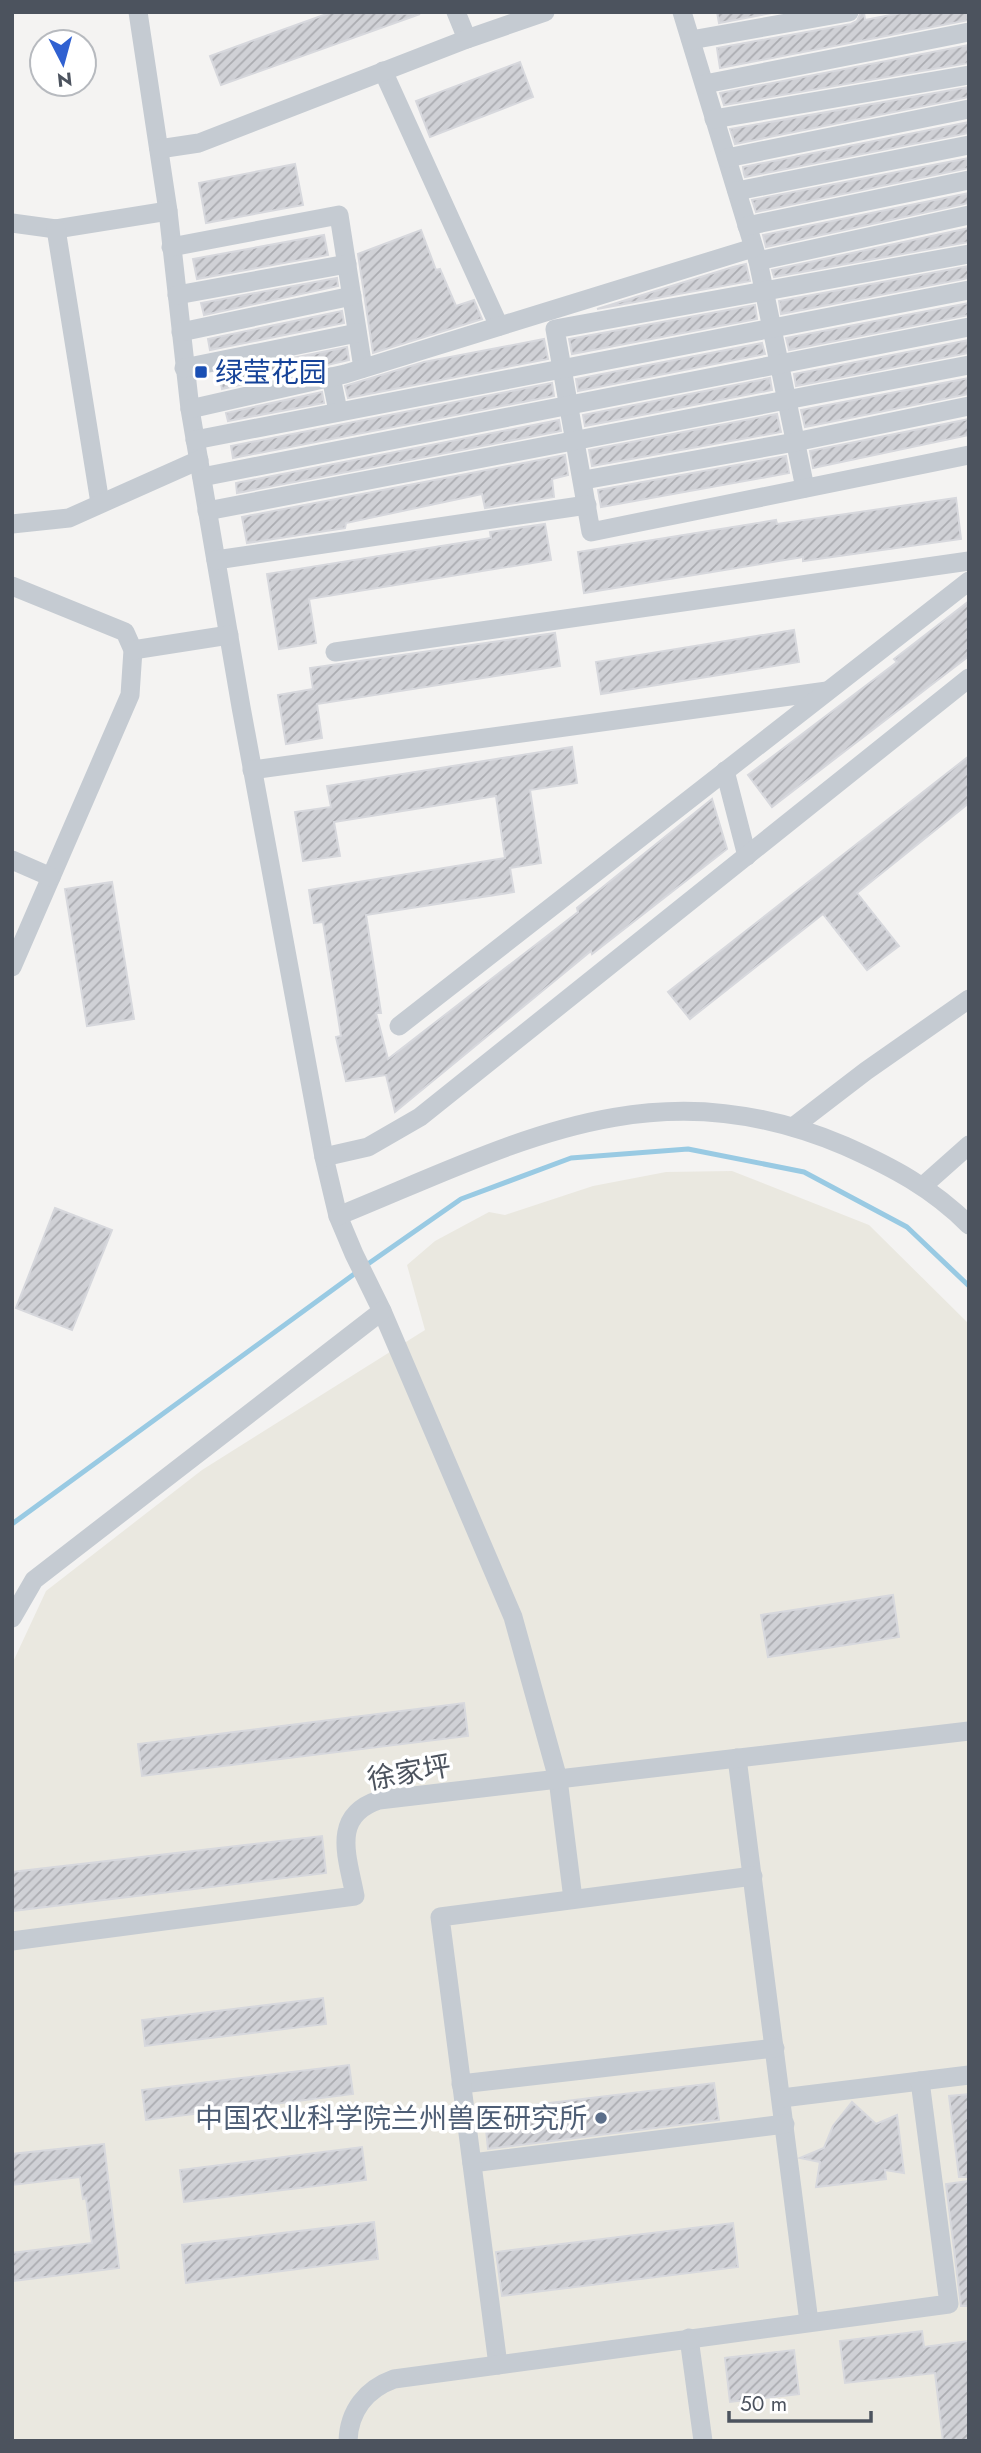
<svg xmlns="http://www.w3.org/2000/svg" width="981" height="2453" font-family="Jost,'Noto Sans SC',sans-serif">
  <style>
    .commercial { fill: #eae8e0 }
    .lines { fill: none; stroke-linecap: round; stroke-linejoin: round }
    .stream { stroke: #99cae3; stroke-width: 5 }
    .building { fill: url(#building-hatch); stroke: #d7d8dd; stroke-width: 2 }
    .minor { stroke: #c5cbd2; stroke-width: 19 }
    .transit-dot { fill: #1a4fb4; stroke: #fff; stroke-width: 2.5 }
    .service-dot { fill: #5c6f8a; stroke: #fff; stroke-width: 2.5 }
    .labels { text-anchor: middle; stroke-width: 7; stroke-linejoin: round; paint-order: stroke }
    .transit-label { font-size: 28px; fill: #164399; stroke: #fff; text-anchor: start }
    .street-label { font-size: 28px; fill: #4c535e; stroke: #fff }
    .service-label { font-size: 28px; fill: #4e5e75; stroke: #fff; text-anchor: end }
  </style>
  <defs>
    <pattern id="building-hatch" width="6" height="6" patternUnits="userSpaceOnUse" patternTransform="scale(1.75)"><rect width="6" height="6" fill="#d0d1d6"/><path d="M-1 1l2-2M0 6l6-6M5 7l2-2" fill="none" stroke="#abacb1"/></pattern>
  </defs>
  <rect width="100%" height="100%" fill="#f4f3f2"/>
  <path class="commercial" d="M732,1171L869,1225L969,1324V2441H12V1664L46,1591L202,1470L425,1330L407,1265L435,1241L489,1212L505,1215L593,1186L666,1172Z"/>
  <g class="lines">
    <g class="stream">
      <path d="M365,1266L461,1199L571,1158L688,1149L804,1172L907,1227L969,1286"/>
      <path d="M12,1524L357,1272"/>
    </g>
  </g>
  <g class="building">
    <path d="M332,12L420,14L221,85L210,56Z"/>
    <path d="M717,12H777L719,23Z"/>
    <path d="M861,12H864L865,20L906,12H969V20L720,68L717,48L851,24L857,21Z"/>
    <path d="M969,45V63L724,105L720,93Z"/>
    <path d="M520,62L533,97L430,137L416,101Z"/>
    <path d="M969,87V97L735,144L730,129Z"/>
    <path d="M969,122V133L745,177L744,174L743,167Z"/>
    <path d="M969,158V168L756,212L752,200Z"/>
    <path d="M295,164L303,205L206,223L199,183Z"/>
    <path d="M969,193V203L766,247L763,235Z"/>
    <path d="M969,228V242L774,277L772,270Z"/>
    <path d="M421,230L436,270L440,269L456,306L474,300L482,319L373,353L358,254Z"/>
    <path d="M324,235L328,255L197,279L193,259Z"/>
    <path d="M746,264L750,281L597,309L733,267Z"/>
    <path d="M969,266V278L781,314L779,301Z"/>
    <path d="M337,278L338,286L204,315L201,303Z"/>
    <path d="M969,303V315L789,350L786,338Z"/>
    <path d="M755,305L757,319L572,354L569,339Z"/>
    <path d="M342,311L344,323L210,350L208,339Z"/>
    <path d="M544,339L548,359L348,398L345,386L424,362Z"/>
    <path d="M969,340V353L796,386L794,374Z"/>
    <path d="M762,343L765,354L578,391L576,379Z"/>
    <path d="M347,347L349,360L222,389L219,373Z"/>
    <path d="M770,378L772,390L585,426L583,415Z"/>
    <path d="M969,378V394L805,427L801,410Z"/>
    <path d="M552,383L554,396L233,458L231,446Z"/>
    <path d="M322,392L324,403L228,421L226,413Z"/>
    <path d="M777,414L781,432L592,466L589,450Z"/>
    <path d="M969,419V435L813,468L810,451Z"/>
    <path d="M559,420L561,431L237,493L236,483Z"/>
    <path d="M565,455L568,475L552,479L554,497L485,508L482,494L346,523L345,528L247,543L242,517Z"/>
    <path d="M786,456L789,473L601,507L598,490Z"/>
    <path d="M956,498L961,539L803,561V557L584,593L578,552L776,520L777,524Z"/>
    <path d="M545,524L551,560L309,599L316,643L279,649L267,574L491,538L490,532Z"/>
    <path d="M969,601V656L772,807L748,775L897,662L894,659Z"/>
    <path d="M794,630L799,662L601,694L596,662Z"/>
    <path d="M555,633L560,666L317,704L322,738L286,744L278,695L313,689L310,668Z"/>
    <path d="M572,747L577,783L530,790L541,863L510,868L514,892L366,915L381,1013H376L388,1059L578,912L577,908L712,799L727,849L592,954L591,951L395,1112L386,1075L346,1081L336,1037L341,1036L323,922L314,923L309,890L505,858L496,796L334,822L340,856L303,861L295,812L331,807L327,786Z"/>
    <path d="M969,756V803L857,893L899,946L867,970L823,914L690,1019L668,992Z"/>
    <path d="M112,882L134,1019L87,1026L65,889Z"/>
    <path d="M55,1208L112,1230L72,1330L16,1308Z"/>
    <path d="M893,1595L899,1637L768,1657L761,1615Z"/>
    <path d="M464,1703L468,1736L142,1776L138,1744Z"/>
    <path d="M322,1836L326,1873L12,1911V1872Z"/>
    <path d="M323,1998L326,2024L145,2046L142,2020Z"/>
    <path d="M349,2065L353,2094L146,2120L142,2090Z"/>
    <path d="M714,2083L719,2120L488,2149L484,2111Z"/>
    <path d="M969,2094V2177H959L949,2096Z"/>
    <path d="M852,2102L876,2124L897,2115L904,2173L885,2170L886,2179L816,2187L820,2162L800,2158L824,2148L833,2126Z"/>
    <path d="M104,2144L119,2268L12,2281V2253L92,2243L86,2198L83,2199L80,2177L12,2185V2154Z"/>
    <path d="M362,2147L366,2180L184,2202L180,2170Z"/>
    <path d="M969,2181V2306H961L946,2184Z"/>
    <path d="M374,2222L378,2259L186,2283L182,2245Z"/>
    <path d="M733,2223L738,2267L502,2296L496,2252Z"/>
    <path d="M922,2331L924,2347L969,2341V2441H943L935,2373L845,2383L840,2341Z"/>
    <path d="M794,2350L799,2394L730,2402L725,2358Z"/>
  </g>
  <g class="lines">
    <g class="minor">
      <path d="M138,12L168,211L190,409L241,707L324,1157L338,1216L354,1254L382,1311L513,1617L558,1779L573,1899"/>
      <path d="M456,12L467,39"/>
      <path d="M682,12L758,261L805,488"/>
      <path d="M691,40L849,12"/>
      <path d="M383,71L499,326"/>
      <path d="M705,84L969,32"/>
      <path d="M714,119L969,75"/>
      <path d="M159,149L199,143L467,39L545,12"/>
      <path d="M727,158L969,109"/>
      <path d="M737,191L969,145"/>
      <path d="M12,223L56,229L168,211"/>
      <path d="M747,226L969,180"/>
      <path d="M56,229L100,503"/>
      <path d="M171,247L339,215L363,368"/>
      <path d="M969,254L555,329L591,532L969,455"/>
      <path d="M758,261L969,215"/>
      <path d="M177,295L347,264"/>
      <path d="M181,332L352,296"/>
      <path d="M184,368L357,333"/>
      <path d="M331,377L338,411"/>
      <path d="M190,409L345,374L753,248"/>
      <path d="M195,440L969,290"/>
      <path d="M202,477L969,327"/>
      <path d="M584,480L795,442L969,406"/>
      <path d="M207,511L969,365"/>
      <path d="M12,524L69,518L199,460"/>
      <path d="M216,560L587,505"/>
      <path d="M12,586L125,632L133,650L130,695L12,967"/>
      <path d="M133,650L229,635"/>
      <path d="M335,652L969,561"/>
      <path d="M252,770L827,691"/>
      <path d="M725,771L747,856"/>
      <path d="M12,860L51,877"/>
      <path d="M399,1026L969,581"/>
      <path d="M793,1127L866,1071L969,999"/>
      <path d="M324,1157L368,1147L420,1117L969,678"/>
      <path d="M924,1185L969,1145"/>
      <path d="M338,1216C515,1144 652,1064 845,1146C892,1167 932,1188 969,1225"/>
      <path d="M12,1618L34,1580L382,1311"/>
      <path d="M737,1758L809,2322"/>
      <path d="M12,1941L355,1896C348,1858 330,1816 379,1800L969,1731"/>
      <path d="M461,2084L775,2048"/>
      <path d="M782,2098L969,2075"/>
      <path d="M472,2163L785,2124"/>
      <path d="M689,2338L703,2441"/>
      <path d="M498,2365L440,1917L753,1876"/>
      <path d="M348,2441C349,2411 366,2389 394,2379L949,2304L920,2081"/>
    </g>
  </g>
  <rect class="transit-dot" x="194" y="365" width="14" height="14" rx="3.5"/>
  <circle class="service-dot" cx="601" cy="2118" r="7"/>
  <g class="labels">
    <g class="transit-label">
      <text x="215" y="382">绿莹花园</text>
    </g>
    <g class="street-label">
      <text transform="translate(409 1772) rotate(-10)" y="10">徐家坪</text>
    </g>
    <g class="service-label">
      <text x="587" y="2128">中国农业科学院兰州兽医研究所</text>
    </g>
  </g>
  <rect width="981" height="2453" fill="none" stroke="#4c535e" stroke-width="28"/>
  <g transform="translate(63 63) rotate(174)"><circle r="33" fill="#ffffff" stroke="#b7babf" stroke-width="2"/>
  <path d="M0-5L12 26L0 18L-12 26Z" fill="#3061d1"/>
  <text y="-10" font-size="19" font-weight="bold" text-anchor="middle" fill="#4c535e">N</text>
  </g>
  <path d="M729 2411v10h142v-10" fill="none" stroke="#4c535e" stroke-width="3.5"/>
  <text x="740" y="2411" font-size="21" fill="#4c535e" stroke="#ffffff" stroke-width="5" paint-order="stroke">50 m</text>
</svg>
